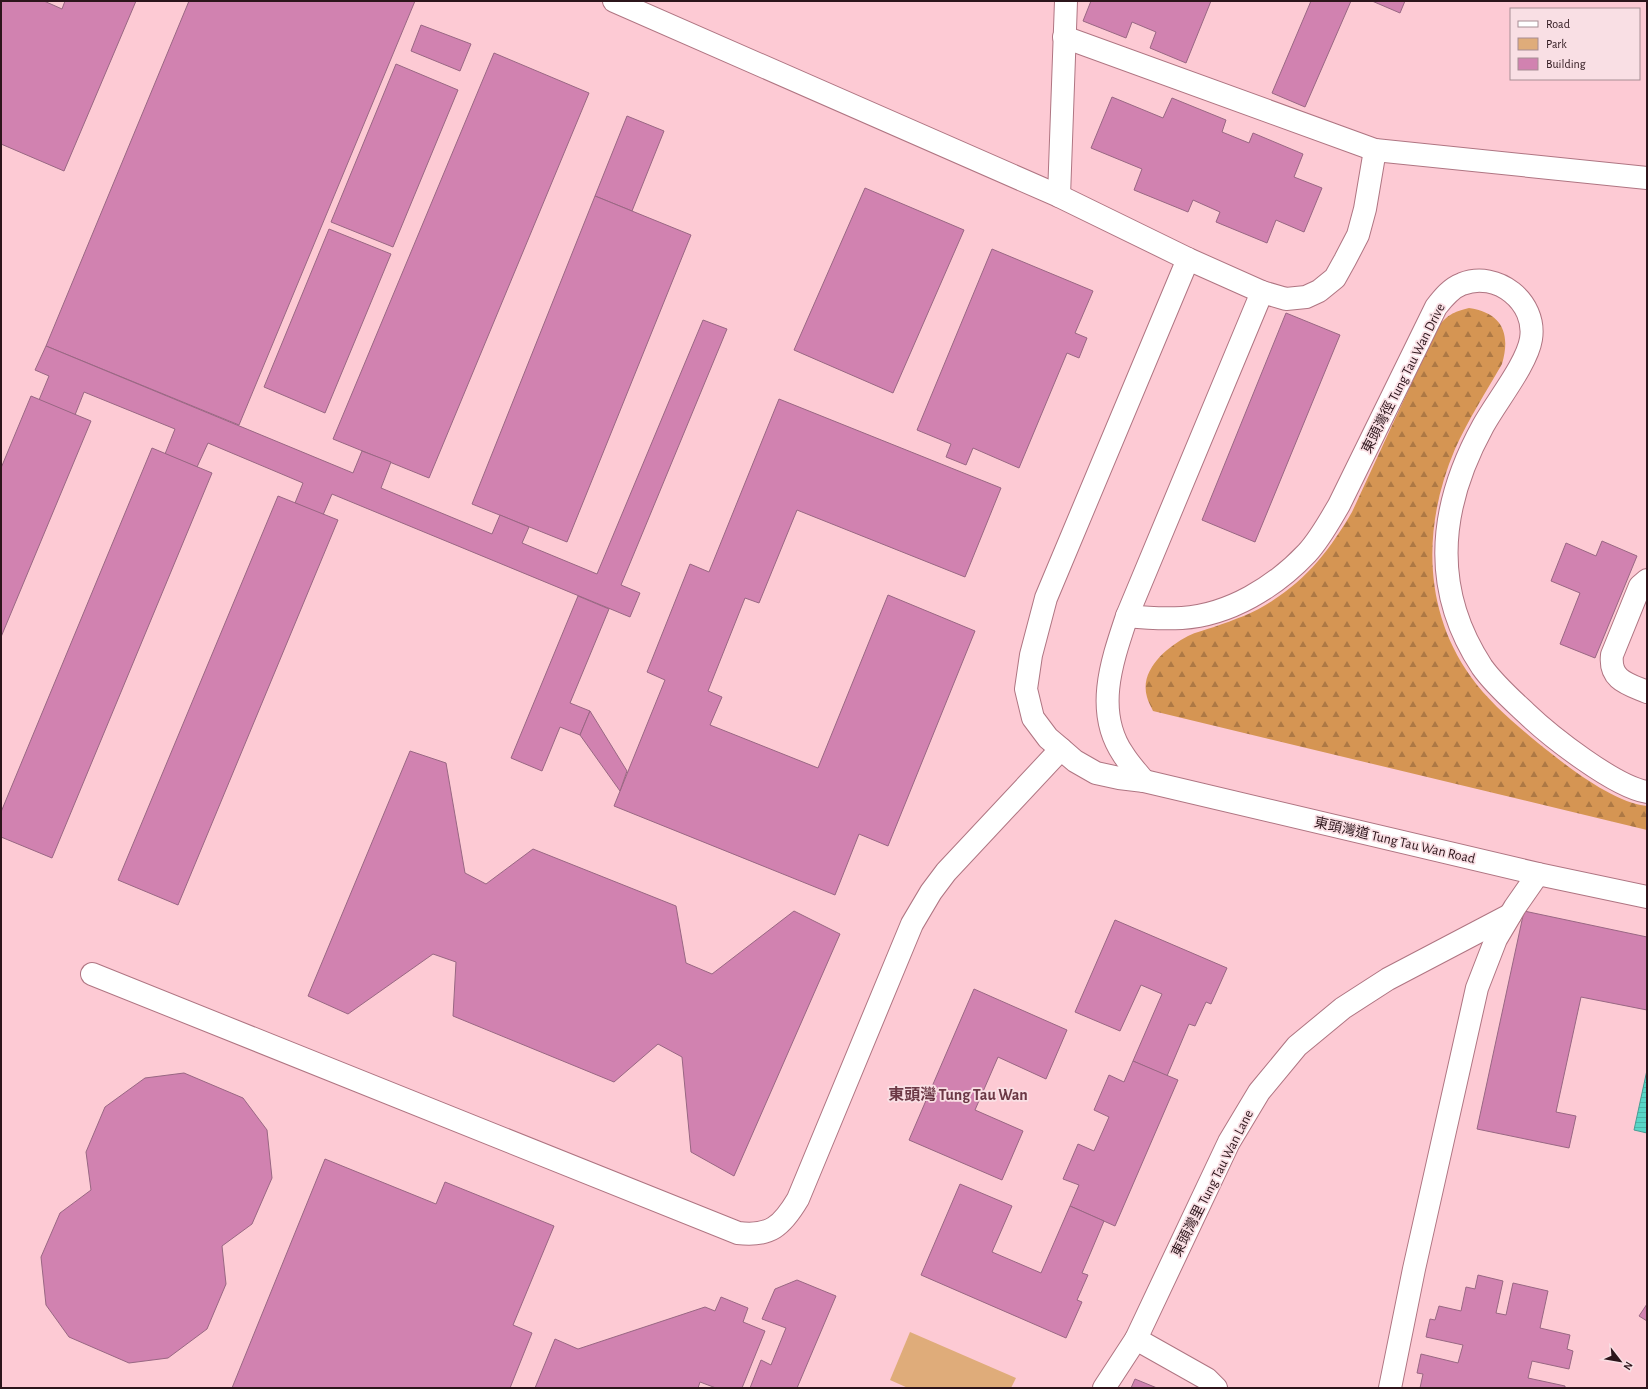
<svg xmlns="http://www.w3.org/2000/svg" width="1648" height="1389" font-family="'Alegreya Sans','Noto Sans TC',sans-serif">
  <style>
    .forest { fill: url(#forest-firs) }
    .park { fill: #dfac7a }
    .water { fill: url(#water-rules); stroke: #4a9c93 }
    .building { fill: #d182b0; stroke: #996783 }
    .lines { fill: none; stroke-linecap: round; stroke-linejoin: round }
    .minor-casing { stroke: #af7582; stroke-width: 24 }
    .minor { stroke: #fff; stroke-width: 22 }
    .labels { text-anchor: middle; stroke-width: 3.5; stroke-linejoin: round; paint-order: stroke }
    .street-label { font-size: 14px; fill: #2c151b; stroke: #f9dfe4 }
    .quarter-label { font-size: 16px; font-weight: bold; fill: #6b3845; stroke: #f9dfe4 }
  </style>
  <defs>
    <pattern id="forest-firs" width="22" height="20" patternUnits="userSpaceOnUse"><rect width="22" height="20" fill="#d59553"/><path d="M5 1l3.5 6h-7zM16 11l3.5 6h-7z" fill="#ad7844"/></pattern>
    <pattern id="water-rules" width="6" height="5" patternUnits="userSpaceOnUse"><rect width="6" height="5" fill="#57d6c7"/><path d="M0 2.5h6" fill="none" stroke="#4cb7aa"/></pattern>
  </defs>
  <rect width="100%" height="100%" fill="#fdcad4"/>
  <path class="forest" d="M1469,308C1502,313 1511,333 1502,364C1486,392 1468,420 1455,449C1423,524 1422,609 1471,677C1489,702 1514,723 1538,743C1564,764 1613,803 1647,806V830L1153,711C1151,706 1148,702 1147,697C1139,670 1167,647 1188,636C1196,632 1205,630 1214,627C1234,620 1254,613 1272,601C1308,578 1331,548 1352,512L1437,328C1447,315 1453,312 1469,308Z"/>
  <path class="park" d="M910,1332L1016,1378L1011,1388H908L890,1380Z"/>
  <path class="water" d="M1647,1070V1133L1634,1130Z"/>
  <g class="building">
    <path d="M1,1H44L62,9L65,1H136L64,171L1,144Z"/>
    <path d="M189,1H415L239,425L46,346Z"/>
    <path d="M1091,1H1211L1186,63L1150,48L1156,32L1132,22L1126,38L1083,21Z"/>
    <path d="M1311,1H1351L1305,107L1272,93Z"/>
    <path d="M1372,1H1405L1400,13Z"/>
    <path d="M421,25L471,44L460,71L411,51Z"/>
    <path d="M494,53L589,93L429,478L333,439Z"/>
    <path d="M396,64L458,90L393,247L331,222Z"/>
    <path d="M1112,97L1163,118L1172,98L1226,120L1222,132L1249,143L1253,133L1303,154L1294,177L1322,188L1304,232L1276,220L1267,243L1216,222L1220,212L1193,200L1188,212L1134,190L1142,169L1091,148Z"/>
    <path d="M627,116L664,131L632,211L595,196Z"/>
    <path d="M865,188L964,230L893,393L794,350Z"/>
    <path d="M595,196L691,235L567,542L472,504Z"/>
    <path d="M329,229L391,254L325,413L264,387Z"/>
    <path d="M992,249L1093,291L1075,333L1087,338L1079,358L1067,353L1019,468L973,448L966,465L946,457L951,444L917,430Z"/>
    <path d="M1286,313L1340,335L1255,542L1202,520Z"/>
    <path d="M703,320L727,329L621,585L640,593L630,617L332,494L323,515L295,503L303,483L208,443L197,467L165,454L175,429L84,392L75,415L39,400L49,376L35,370L46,346L353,473L362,451L391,462L381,488L492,534L500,515L529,527L522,543L597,574Z"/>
    <path d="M31,396L91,421L1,637V468Z"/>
    <path d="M779,399L1001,488L965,577L797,510L759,603L745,598L708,691L722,697L710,725L818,768L888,595L975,631L888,846L859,834L835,895L614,806L665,680L647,672L690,564L709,572Z"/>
    <path d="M152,448L212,473L52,858L1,837V812Z"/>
    <path d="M278,496L338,520L178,905L118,880Z"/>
    <path d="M1602,541L1637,556L1595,658L1560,644L1580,593L1551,581L1566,543L1596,556Z"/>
    <path d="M578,596L609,609L570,703L590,711L580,735L560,727L542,771L511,758Z"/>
    <path d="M590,711L627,771L620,791L580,735Z"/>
    <path d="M410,751L446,763L465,873L486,884L533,849L676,906L686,963L712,974L794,911L840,934L734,1176L691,1152L682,1057L658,1044L614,1082L453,1016L456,962L433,954L348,1014L308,996Z"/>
    <path d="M1524,911L1647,937V1010L1581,997L1556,1112L1576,1116L1569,1148L1477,1129Z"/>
    <path d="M1115,920L1227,968L1211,1004L1206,1002L1195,1026L1189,1024L1167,1076L1133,1061L1162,994L1141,985L1120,1031L1075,1012Z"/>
    <path d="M974,989L1067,1030L1046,1079L998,1057L975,1110L1023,1131L1002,1180L909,1140Z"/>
    <path d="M1133,1061L1178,1080L1115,1226L1070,1206L1079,1185L1063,1179L1078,1144L1094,1151L1109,1117L1094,1110L1109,1075L1124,1082Z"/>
    <path d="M184,1073L243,1098L267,1130L272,1178L252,1224L222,1246L226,1284L207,1329L168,1358L129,1363L69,1337L46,1305L41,1257L60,1213L91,1190L86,1152L105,1107L145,1078Z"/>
    <path d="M325,1159L436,1204L445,1182L554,1226L513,1325L532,1333L510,1388H232Z"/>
    <path d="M960,1184L1012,1206L992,1252L1041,1273L1070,1206L1104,1221L1082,1273L1088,1275L1077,1300L1082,1302L1066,1338L921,1275Z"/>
    <path d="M1478,1275L1503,1281L1496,1313L1506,1315L1513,1283L1548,1291L1540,1328L1570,1335L1567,1349L1573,1351L1569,1369L1532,1361L1528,1378L1565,1386V1388H1420L1423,1374L1417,1373L1421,1354L1458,1363L1463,1345L1426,1337L1430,1319L1435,1320L1439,1306L1461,1311L1466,1287L1475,1289Z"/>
    <path d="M797,1280L836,1296L797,1388H750L761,1360L771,1365L786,1328L762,1319L775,1289Z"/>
    <path d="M721,1297L748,1308L743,1322L765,1331L742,1388H716L700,1382L698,1388H535L555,1339L578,1349L705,1307L715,1311Z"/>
    <path d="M1647,1304V1321L1639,1316Z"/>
    <path d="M1135,1379L1157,1388H1131Z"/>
  </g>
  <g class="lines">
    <defs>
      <g id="minor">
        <path d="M614,1L1059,196L1188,259L1262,292L1286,299L1306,297L1319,291L1335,278L1345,260L1358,235L1365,209L1375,150"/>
        <path d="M1064,37L1375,150L1647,178"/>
        <path d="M1059,196L1066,1"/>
        <path d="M1188,259L1046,598L1031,655L1026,689L1033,718L1048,738L1061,749L1075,761L1096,773L1119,778L1144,781L1538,874L1647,897"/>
        <path d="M1647,580L1640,586L1612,655C1609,680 1628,684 1647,692"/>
        <path d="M1127,616C1146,618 1163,619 1182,618C1229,615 1275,587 1307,553C1320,539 1329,522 1339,505L1436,307C1443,298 1451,288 1462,284C1497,270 1537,302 1531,339C1527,364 1496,402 1483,426C1439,506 1430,588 1482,667C1494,684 1511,699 1526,713C1550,736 1615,787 1647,792"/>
        <path d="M1144,781C1137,772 1129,764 1123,754C1094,711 1112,661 1127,616L1262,292"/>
        <path d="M92,974L738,1233C770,1237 782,1226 798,1199L912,924L931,892L946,872L1061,749"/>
        <path d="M1136,1339L1207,1379L1216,1388"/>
        <path d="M1104,1388L1136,1339L1229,1142L1259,1092L1297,1046L1343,1008L1388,979L1510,915"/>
        <path d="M1390,1388L1414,1269L1477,988L1496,939L1515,907L1538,874"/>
      </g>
    </defs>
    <use href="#minor" class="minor-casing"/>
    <use href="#minor" class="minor"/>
  </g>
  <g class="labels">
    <g class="street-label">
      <text transform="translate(1403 378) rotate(-63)" y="5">東頭灣徑 Tung Tau Wan Drive</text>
      <text transform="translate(1395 840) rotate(13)" y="5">東頭灣道 Tung Tau Wan Road</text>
      <text transform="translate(1212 1183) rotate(-63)" y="5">東頭灣里 Tung Tau Wan Lane</text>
    </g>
    <g class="quarter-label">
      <text x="958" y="1100">東頭灣 Tung Tau Wan</text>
    </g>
  </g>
  <rect width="1648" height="1389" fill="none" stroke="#2c151b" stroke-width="4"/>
  <rect x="1510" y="8" width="130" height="72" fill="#f9dfe4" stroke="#a78e94"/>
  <rect x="1518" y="21" width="20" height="6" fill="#ffffff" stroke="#a78e94"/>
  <text x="1546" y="28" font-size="12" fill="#2c151b">Road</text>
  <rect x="1518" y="38" width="20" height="12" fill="#dfac7a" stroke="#a78e94"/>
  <text x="1546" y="48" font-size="12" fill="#2c151b">Park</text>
  <rect x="1518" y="58" width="20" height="12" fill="#d182b0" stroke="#a78e94"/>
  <text x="1546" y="68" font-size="12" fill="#2c151b">Building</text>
  <g transform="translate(1620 1361) rotate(121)" stroke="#f9dfe4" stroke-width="3" paint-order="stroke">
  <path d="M0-3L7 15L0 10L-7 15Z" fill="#2c151b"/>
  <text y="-6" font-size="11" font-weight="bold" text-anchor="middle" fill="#2c151b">N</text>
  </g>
</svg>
